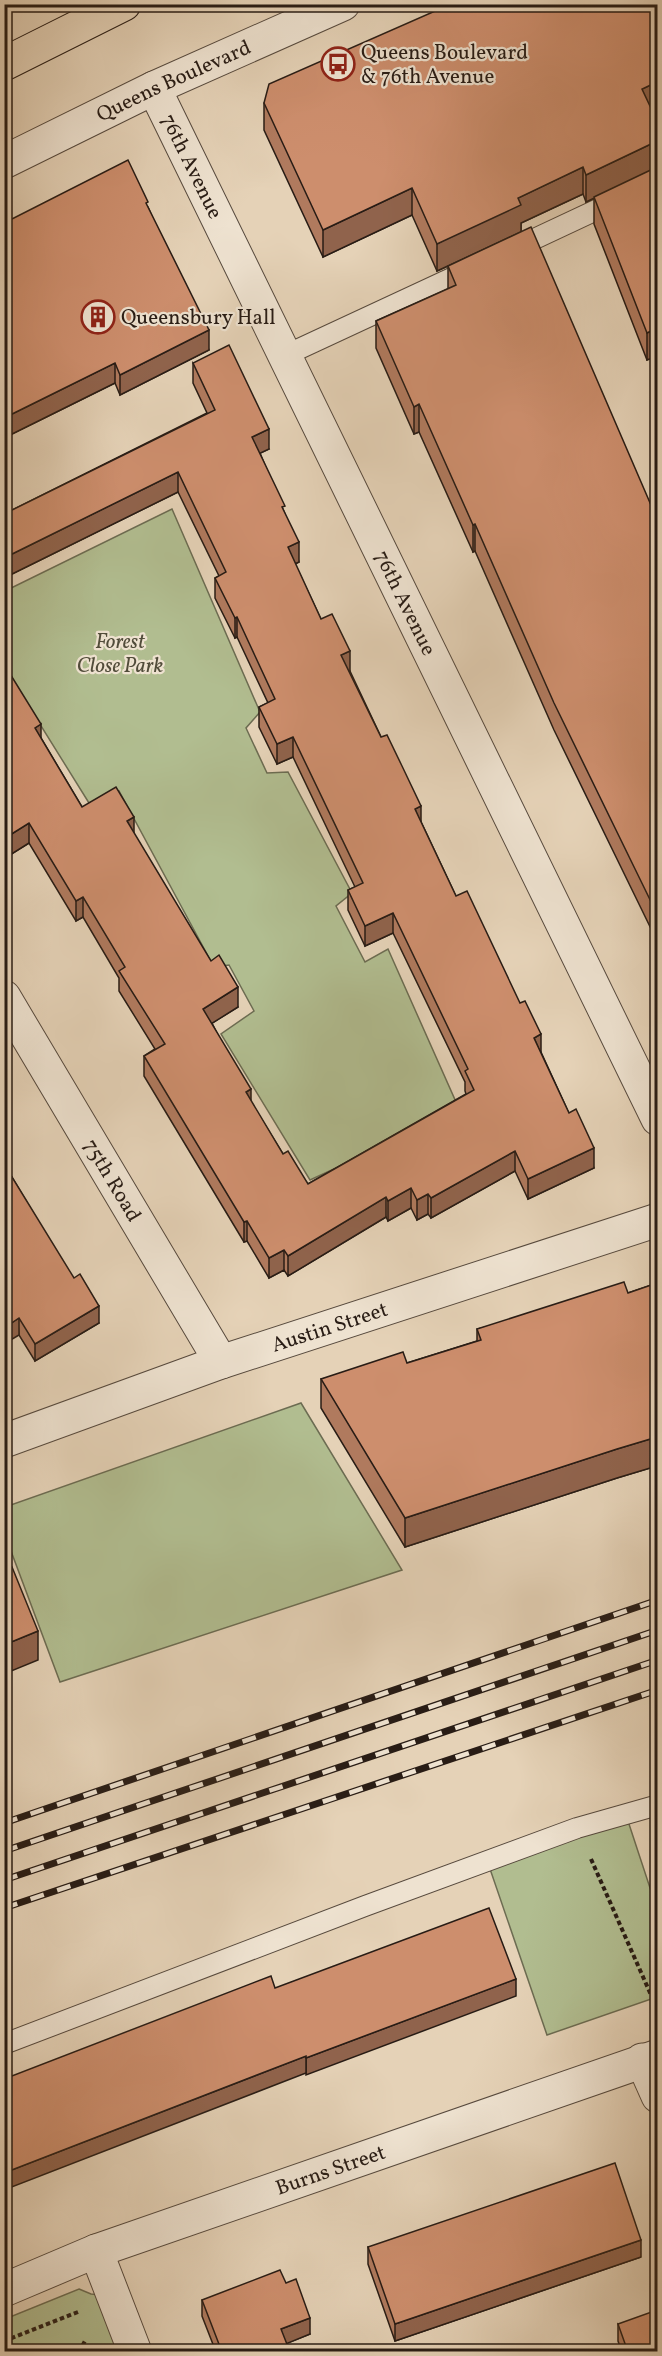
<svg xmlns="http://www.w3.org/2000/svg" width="662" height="2356" font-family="Vollkorn,serif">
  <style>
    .green { fill: #b1bd90; stroke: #6c6c52; stroke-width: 1.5 }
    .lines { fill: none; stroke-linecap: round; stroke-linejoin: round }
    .service-casing { stroke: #574a3e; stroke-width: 22 }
    .minor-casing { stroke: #574a3e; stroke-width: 35 }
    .tertiary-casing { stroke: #574a3e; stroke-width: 35 }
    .primary-casing { stroke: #281c15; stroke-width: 35 }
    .path { stroke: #281c15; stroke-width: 4; stroke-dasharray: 4.5 3; stroke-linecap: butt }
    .service { stroke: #eee2d0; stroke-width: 20 }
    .minor { stroke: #eee2d0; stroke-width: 33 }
    .tertiary { stroke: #eee2d0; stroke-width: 33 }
    .primary { stroke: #e5d2b7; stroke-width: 33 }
    .rail-casing { stroke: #281c15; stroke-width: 7 }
    .rail { stroke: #eee2d0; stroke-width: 4.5; stroke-dasharray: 14; stroke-linecap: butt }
    .wall { fill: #b07a5e; stroke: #281c15; stroke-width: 1.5 }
    .shaded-wall { fill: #90634c; stroke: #281c15; stroke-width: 1.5 }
    .building { fill: #cd8e6d; stroke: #281c15; stroke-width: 1.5 }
    .labels { text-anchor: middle; stroke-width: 4.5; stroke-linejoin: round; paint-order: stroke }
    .poi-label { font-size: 21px; fill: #281c15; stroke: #eee2d0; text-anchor: start }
    .street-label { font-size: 21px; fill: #281c15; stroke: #eee2d0 }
    .park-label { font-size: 21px; font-style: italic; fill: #514c3a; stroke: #eee2d0 }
  </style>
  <rect width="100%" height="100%" fill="#e5d2b7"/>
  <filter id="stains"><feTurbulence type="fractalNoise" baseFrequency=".00333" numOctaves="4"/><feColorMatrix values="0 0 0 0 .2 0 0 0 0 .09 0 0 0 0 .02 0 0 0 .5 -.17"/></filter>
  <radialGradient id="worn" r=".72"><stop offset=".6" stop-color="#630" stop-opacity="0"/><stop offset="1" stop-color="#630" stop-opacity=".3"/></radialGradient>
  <g class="green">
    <path d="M172,509L260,712L246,728L267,773L288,772L352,893L336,906L365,962L388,949L460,1111L310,1180L221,1034L254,1011L229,965L214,967L119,791L89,803L5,668V591Z"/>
    <path d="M301,1403L402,1570L60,1682L5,1535V1507Z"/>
    <path d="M627,1818L657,1909V1997L547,2035L489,1866Z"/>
    <path d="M79,2289L91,2294L113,2296L132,2352H5V2319Z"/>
  </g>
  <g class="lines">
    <defs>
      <g id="service">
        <path d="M511,250L658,181"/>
        <path d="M286,355L471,269"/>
        <path d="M4,2044L365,1906L577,1828L658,1805"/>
      </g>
      <g id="minor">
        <path id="s1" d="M154,88L658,1119"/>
        <path id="s2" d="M4,997L221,1362"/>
        <path id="s3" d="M4,1441L221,1362L658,1220"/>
        <path d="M642,2060L658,2096"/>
        <path d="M96,2251L135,2352"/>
        <path id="s4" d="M4,2290L96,2251L658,2056"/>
      </g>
      <g id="tertiary">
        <path id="s5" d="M4,162L154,88L343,4"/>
      </g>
      <path id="primary" d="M4,64L124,4"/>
    </defs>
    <use href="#service" class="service-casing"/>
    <use href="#minor" class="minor-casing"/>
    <use href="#tertiary" class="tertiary-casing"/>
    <use href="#primary" class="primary-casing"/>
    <g class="path">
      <path d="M591,1859L651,1995L658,2003"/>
      <path d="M4,2341L78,2312"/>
      <path d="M79,2352L86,2339"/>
    </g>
    <use href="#service" class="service"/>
    <use href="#minor" class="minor"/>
    <use href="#tertiary" class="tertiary"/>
    <use href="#primary" class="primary"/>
    <defs>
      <g id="rail">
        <path d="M4,1823L658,1600"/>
        <path d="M4,1851L658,1630"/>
        <path d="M4,1880L658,1660"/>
        <path d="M4,1908L658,1690"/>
      </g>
    </defs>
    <use href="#rail" class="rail-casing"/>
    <use href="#rail" class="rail"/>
  </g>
  <g class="wall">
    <path d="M657,4V109L653,111L657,121V356L647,360L594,224V198L586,202L583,194L521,223V231L657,519V941L554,730L475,551L473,552L419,432L414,434L376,348V321L448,289V266L437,271L412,215L323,257L264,130V103Z"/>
    <path d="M148,207L209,350L120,395L115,383L4,438V223Z"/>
    <path d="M193,363L269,449L260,453L285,514L299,562L295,564L321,619L350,671L456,896L541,1052L594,1168L528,1199L515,1171L431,1218L428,1214L417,1220L411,1208L388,1221L386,1217L288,1276L284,1270L269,1278L247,1241L244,1242L144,1076V1056L155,1049L119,991V978L83,917L76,921L29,843L10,855L4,846V664L41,738L82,807L134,834L238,1007L212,1023L251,1102L283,1154L308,1184L466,1094L465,1091V1082L393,933L365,946L348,910V890L355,887L293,757L277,764L259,727V707L268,703L237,637L235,638L215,598V578L219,576L178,492L4,578V514L207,413L193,383Z"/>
    <path d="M4,1164L99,1323L35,1361L19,1335Z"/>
    <path d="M657,1283V1466L617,1478L405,1547L321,1408V1379L407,1363L477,1341V1329L628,1293Z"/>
    <path d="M368,2247L641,2257L395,2341L368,2264Z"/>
    <path d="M286,2283L310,2334L287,2343L290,2352H216L202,2316V2300Z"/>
    <path d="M618,2324L657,2352H622L618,2341Z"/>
  </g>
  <g class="shaded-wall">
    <path d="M657,82V109L642,116V89Z"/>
    <path d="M653,143V170L586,202V175Z"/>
    <path d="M583,167V194L521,223V232L437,271V244L518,198Z"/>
    <path d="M412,188V215L323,257V230Z"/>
    <path d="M657,328V356L647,360V333Z"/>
    <path d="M209,330V350L120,395V375Z"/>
    <path d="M115,363V383L4,438V418Z"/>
    <path d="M419,404V432L414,434V407Z"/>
    <path d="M269,429V449L252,457V437Z"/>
    <path d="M178,472V492L4,578V558Z"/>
    <path d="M475,524V551L473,552V525Z"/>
    <path d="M299,542V562L288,567V547Z"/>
    <path d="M237,617V637L235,638V618Z"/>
    <path d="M350,651V671L341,675V655Z"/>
    <path d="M41,724V744L35,728Z"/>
    <path d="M293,737V757L277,764V744Z"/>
    <path d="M421,806V826L415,809Z"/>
    <path d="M134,817V837L127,821Z"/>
    <path d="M29,823V843L10,855V835Z"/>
    <path d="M83,897V917L76,921V901Z"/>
    <path d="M393,913V933L365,946V926Z"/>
    <path d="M238,987V1007L203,1029V1009Z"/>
    <path d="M541,1034V1054L534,1038Z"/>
    <path d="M251,1089V1109L246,1092Z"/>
    <path d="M594,1148V1168L528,1199V1179Z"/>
    <path d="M515,1151V1171L431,1218V1198Z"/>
    <path d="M411,1188V1208L388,1221V1201Z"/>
    <path d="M428,1194V1214L417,1220V1200Z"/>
    <path d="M386,1197V1217L288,1276V1256Z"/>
    <path d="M247,1221V1241L244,1242V1222Z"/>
    <path d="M284,1250V1270L269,1278V1258Z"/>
    <path d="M99,1306V1323L35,1361V1344Z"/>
    <path d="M19,1318V1335L4,1344V1328Z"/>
    <path d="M657,1437V1466L617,1478L405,1547V1518L617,1449Z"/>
    <path d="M38,1631V1660L4,1674V1645Z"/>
    <path d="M516,1979V1996L306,2075V2058Z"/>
    <path d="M306,2056V2073L4,2190V2173Z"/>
    <path d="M641,2240V2257L395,2341V2324Z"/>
    <path d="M310,2318V2334L281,2346V2329Z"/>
  </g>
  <g class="building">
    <path d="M451,4H657V82L642,89L657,121V142L653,143L586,175L583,167L518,198L521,205L437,244L412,188L323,230L264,103L269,84Z"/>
    <path d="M128,160L148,202L146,203L209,330L120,375L115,363L4,418V223Z"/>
    <path d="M657,167V328L647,333L594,197Z"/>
    <path d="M531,227L657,519V914L554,703L475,524L473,525L419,404L414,407L376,321L456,285L448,266Z"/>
    <path d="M229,345L269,429L252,437L285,506L282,507L299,542L288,547L321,619L332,614L350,651L341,655L381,737L387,735L402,766L421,806L415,809L456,896L467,891L520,1003L525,1001L541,1034L534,1038L569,1113L576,1109L594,1148L528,1179L515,1151L431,1198L428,1194L417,1200L411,1188L388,1201L386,1197L288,1256L284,1250L269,1258L247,1221L244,1222L144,1056L165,1044L119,971L125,967L83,897L76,901L29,823L10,835L4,826V664L41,724L35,728L82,807L116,787L134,817L127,821L211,961L219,955L238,987L203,1009L251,1089L246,1092L283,1154L288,1151L308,1184L474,1090L465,1071L468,1069L393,913L365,926L348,890L363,883L293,737L277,744L259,707L275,699L237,617L235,618L215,578L226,572L178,472L4,558V514L215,410L193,363Z"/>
    <path d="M4,1164L74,1278L80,1274L99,1306L35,1344L19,1318L4,1328Z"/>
    <path d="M624,1282L628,1293L657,1283V1437L617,1449L405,1518L321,1379L403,1352L407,1363L481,1340L477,1329Z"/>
    <path d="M12,1567L38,1631L4,1645V1570Z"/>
    <path d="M489,1908L516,1979L306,2058V2056L4,2173V2079L271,1976L275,1988Z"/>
    <path d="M615,2163L641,2240L395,2324L368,2247Z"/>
    <path d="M280,2270L286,2283L296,2279L310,2318L281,2329L290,2352H222L202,2300Z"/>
    <path d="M657,2310V2352H628L618,2324Z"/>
  </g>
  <defs>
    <symbol id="bus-ring" viewBox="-11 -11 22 22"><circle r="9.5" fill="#eee2d0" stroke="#8f2418" stroke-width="1.5"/><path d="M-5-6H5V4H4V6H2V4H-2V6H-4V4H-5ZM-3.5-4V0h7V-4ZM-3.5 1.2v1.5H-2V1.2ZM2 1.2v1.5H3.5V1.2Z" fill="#8f2418"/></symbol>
    <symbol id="building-ring" viewBox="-11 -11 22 22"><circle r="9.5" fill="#eee2d0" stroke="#8f2418" stroke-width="1.5"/><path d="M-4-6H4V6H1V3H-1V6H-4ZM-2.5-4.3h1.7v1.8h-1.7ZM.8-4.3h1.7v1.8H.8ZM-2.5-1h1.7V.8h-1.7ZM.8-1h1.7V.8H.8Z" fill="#8f2418"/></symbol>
  </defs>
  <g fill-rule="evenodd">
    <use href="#bus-ring" x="319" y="45" width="38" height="38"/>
    <use href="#building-ring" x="79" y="298" width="38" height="38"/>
  </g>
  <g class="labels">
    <g class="poi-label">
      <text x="361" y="59">Queens Boulevard<tspan x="361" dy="24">&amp; 76th Avenue</tspan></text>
      <text x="121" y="324">Queensbury Hall</text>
    </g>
    <g class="street-label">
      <text dy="7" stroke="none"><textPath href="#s5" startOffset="188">Queens Boulevard</textPath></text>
      <text dy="7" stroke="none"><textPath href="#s1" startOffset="87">76th Avenue</textPath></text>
      <text dy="7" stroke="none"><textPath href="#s1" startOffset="573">76th Avenue</textPath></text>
      <text dy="7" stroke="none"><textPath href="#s2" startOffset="213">75th Road</textPath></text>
      <text dy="7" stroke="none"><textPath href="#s3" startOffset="345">Austin Street</textPath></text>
      <text dy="7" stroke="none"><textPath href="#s4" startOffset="348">Burns Street</textPath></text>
    </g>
    <g class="park-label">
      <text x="120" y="648">Forest<tspan x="120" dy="24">Close Park</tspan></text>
    </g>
  </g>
  <rect width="662" height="2356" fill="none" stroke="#e5d2b7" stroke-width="24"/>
  <rect x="6" y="6" width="650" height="2344" fill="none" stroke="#281c15" stroke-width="3"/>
  <rect x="12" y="12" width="638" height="2332" fill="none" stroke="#281c15" stroke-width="1.5"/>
  <rect width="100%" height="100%" filter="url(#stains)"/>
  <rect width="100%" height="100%" fill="url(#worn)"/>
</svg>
